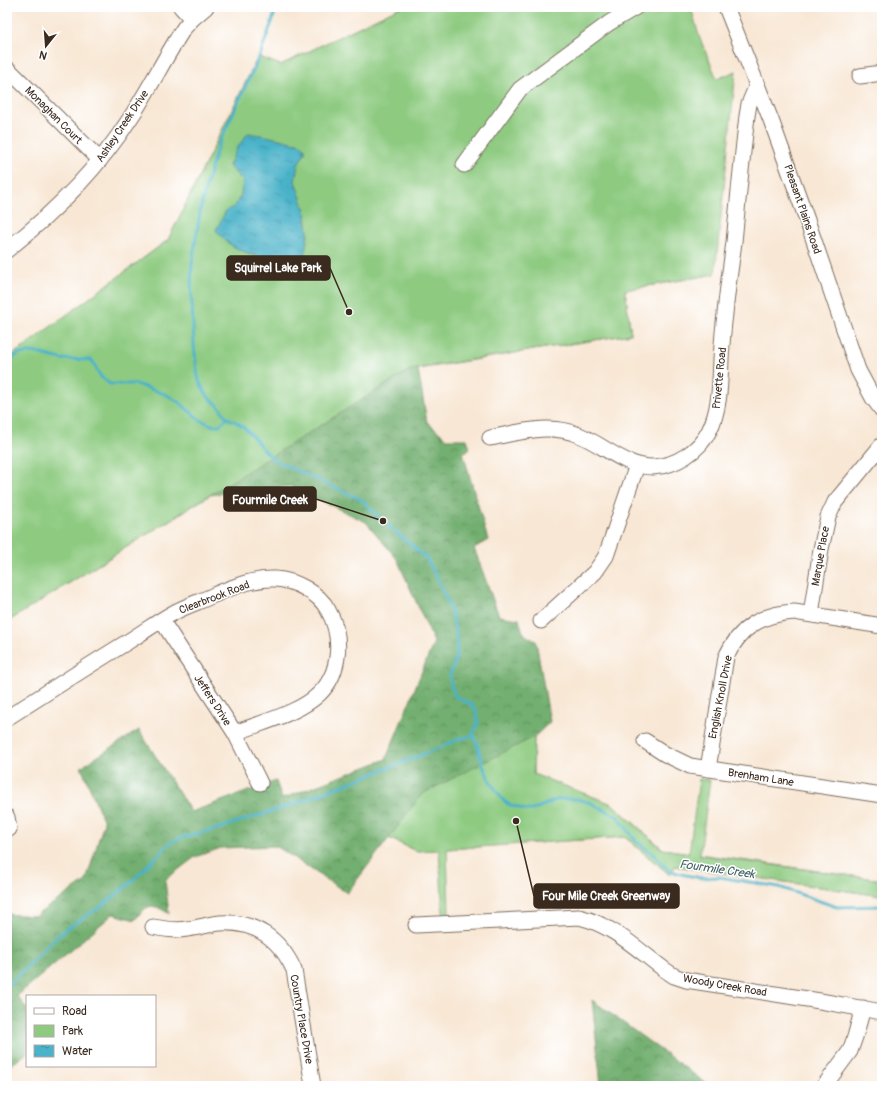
<svg xmlns="http://www.w3.org/2000/svg" width="889" height="1093" font-family="Pangolin,sans-serif">
  <style>
    .forest { fill: url(#forest-crowns); stroke: #566c46 }
    .park { fill: #8ecb81; stroke: #647a50 }
    .water { fill: url(#water-ripples); stroke: #426e74 }
    .lines { fill: none; stroke-linecap: round; stroke-linejoin: round }
    .stream { stroke: #4ab2c9; stroke-width: 3 }
    .minor-casing { stroke: #7d6c5e; stroke-width: 17 }
    .minor { stroke: #fff; stroke-width: 15 }
    .labels { text-anchor: middle; stroke-width: 3; stroke-linejoin: round; paint-order: stroke }
    .street-label { font-size: 11px; fill: #3b2a1e; stroke: #fff }
    .water-label { font-size: 12px; font-style: italic; fill: #416062; stroke: #fff }
    .leader { fill: none; stroke: #3b2a1e; stroke-width: 1.5 }
    .callout-dot { fill: #3b2a1e; stroke: #fff; stroke-width: 1.5 }
    .callout { fill: #3b2a1e; stroke: #3b2a1e; stroke-width: 1.5 }
    .callout-label { font-size: 12px; text-anchor: middle; font-weight: bold; fill: #fff }
  </style>
  <defs>
    <pattern id="forest-crowns" width="20" height="18" patternUnits="userSpaceOnUse"><rect width="20" height="18" fill="#72af6f"/><path d="M2 6a3 3 0 1 1 6 0M12 15a3 3 0 1 1 6 0" fill="none" stroke="#5f8f5b"/></pattern>
    <pattern id="water-ripples" width="26" height="14" patternUnits="userSpaceOnUse"><rect width="26" height="14" fill="#4ab2c9"/><path d="M2 4q2-2 4 0t4 0M15 11q2-2 4 0t4 0" fill="none" stroke="#3f91a3"/></pattern>
  </defs>
  <rect width="100%" height="100%" fill="#fff"/>
  <filter id="ink" filterUnits="userSpaceOnUse"><feTurbulence type="fractalNoise" baseFrequency=".025" numOctaves="2"/><feDisplacementMap in="SourceGraphic" scale="8" xChannelSelector="R" yChannelSelector="G"/><feConvolveMatrix kernelMatrix="1 2 1 2 8 2 1 2 1" color-interpolation-filters="sRGB"/></filter>
  <filter id="wash" filterUnits="userSpaceOnUse"><feTurbulence type="fractalNoise" baseFrequency=".012" numOctaves="4" result="noise"/><feDisplacementMap in="SourceGraphic" scale="16" xChannelSelector="R" yChannelSelector="G"/><feGaussianBlur stdDeviation="0.9" result="paint"/><feColorMatrix in="noise" values="0 0 0 0 0 0 0 0 0 0 0 0 0 0 0 0 0 1.4 0 .05"/><feComposite in="paint" operator="in"/></filter>
  <g filter="url(#wash)">
    <rect width="100%" height="100%" fill="#f8e7d4"/>
    <g class="forest">
      <path d="M400,7L715,274L625,290L631,334L418,369L427,422L447,439H467L470,449L463,453L488,540L474,548L499,616L519,619C522,632 523,635 536,641L550,722L534,737L533,774L612,804L663,849L882,880V896L675,866L670,875L625,837L416,851L389,838L347,893L276,846L221,848L195,857L165,880L169,914C153,903 147,903 135,920L113,914L17,996L27,1009V1053L7,1068V914L35,916L86,881L104,822L81,767L139,730L191,812L276,781L282,799L386,759L434,642L397,559L366,522L290,486L210,495L7,622V359L168,240L258,57L281,65Z"/>
      <path d="M592,1000L710,1086H601Z"/>
    </g>
    <g class="park">
      <path d="M400,7H691L699,36L717,79L736,71L715,274L625,290L631,334L409,370L7,622V359L168,240L258,57L281,65Z"/>
      <path d="M534,737L533,774L612,804L662,849L689,853L699,779L710,780L700,855L882,880V896L675,866L670,875L625,837L447,849L449,913L443,914L439,850L416,851L389,838L422,794Z"/>
    </g>
    <path class="water" d="M248,133L266,136L301,144L305,149V152L298,165L295,181L306,213L308,234L305,253L300,258L288,265C271,261 240,253 227,242C223,239 220,234 216,230L226,211L235,206L241,195L243,181L229,166L237,148Z"/>
    <g class="lines">
      <g class="stream">
        <path d="M7,361L19,354L33,352L61,359L92,360L100,376L110,384H136L167,395L180,403L200,420L214,426L221,424L227,418"/>
        <path d="M227,418C253,427 255,446 276,461L362,500L383,521L426,558L437,577L452,613L457,642L456,658L450,675L451,685L455,696L472,705L476,711L478,722L473,735L477,744L483,766L491,783L502,799L508,804L525,810H532L559,799H577L591,803L618,817L636,841L654,855L668,870L681,874L701,878L719,877L779,887L837,907L882,906"/>
        <path d="M227,418L218,405L210,399L205,392L199,381L197,371L194,345L191,286L192,264L200,212L205,190L217,148L260,55L273,19L276,7"/>
        <path d="M7,987L45,948L67,928L102,906L129,884L170,843L180,838L220,828L291,805L427,753L459,739L473,735"/>
      </g>
    </g>
  </g>
  <g filter="url(#ink)">
    <g class="lines">
      <defs>
        <g id="minor">
          <path d="M181,7L192,19"/>
          <path d="M726,7L771,120L807,220L858,370L873,398L882,410"/>
          <path d="M9,70L100,160"/>
          <path d="M860,76L882,73"/>
          <path d="M464,165L520,89L609,23L636,7"/>
          <path d="M7,250C55,212 98,169 131,117C150,88 165,57 184,28L192,19L206,7"/>
          <path d="M490,438C520,432 550,423 579,435C604,445 625,467 653,467C676,466 699,451 709,431C720,410 720,383 721,359C722,344 723,329 725,314C727,290 731,266 734,242C738,200 742,158 747,116L749,104L757,85"/>
          <path d="M811,614L821,549L828,517L835,502L882,445"/>
          <path d="M162,621L235,733L260,783"/>
          <path d="M541,621L595,572L606,556L637,465"/>
          <path d="M7,718C48,692 88,666 129,641C145,631 160,620 175,612C188,605 202,601 214,595C233,587 254,578 275,579C295,580 319,593 328,610C343,636 341,673 319,694C300,713 260,723 235,733"/>
          <path d="M645,741L665,754L690,766L882,795"/>
          <path d="M708,769L726,657C740,627 762,614 794,612L882,626"/>
          <path d="M7,817L9,829"/>
          <path d="M416,925L579,917C613,925 638,950 665,970L674,976L686,980L820,1001L882,1012"/>
          <path d="M153,927C164,929 175,931 187,929C198,928 209,924 220,923C255,921 280,939 294,970L313,1086"/>
          <path d="M824,1086L850,1051L855,1037L863,1008"/>
        </g>
      </defs>
      <use href="#minor" class="minor-casing"/>
      <use href="#minor" class="minor"/>
    </g>
  </g>
  <g class="labels">
    <g class="street-label">
      <text transform="translate(54 115) rotate(45)" y="4">Monaghan Court</text>
      <text transform="translate(122 126) rotate(-56)" y="4">Ashley Creek Drive</text>
      <text transform="translate(803 209) rotate(71)" y="4">Pleasant Plains Road</text>
      <text transform="translate(719 378) rotate(-84)" y="4">Privette Road</text>
      <text transform="translate(820 556) rotate(-80)" y="4">Marque Place</text>
      <text transform="translate(214 597) rotate(-21)" y="4">Clearbrook Road</text>
      <text transform="translate(720 697) rotate(-79)" y="4">English Knoll Drive</text>
      <text transform="translate(213 700) rotate(57)" y="4">Jeffers Drive</text>
      <text transform="translate(761 777) rotate(9)" y="4">Brenham Lane</text>
      <text transform="translate(725 985) rotate(10)" y="4">Woody Creek Road</text>
      <text transform="translate(302 1019) rotate(80)" y="4">Country Place Drive</text>
    </g>
    <g class="water-label">
      <text transform="translate(717 869) rotate(8)" y="4">Fourmile Creek</text>
    </g>
  </g>
  <path class="leader" d="M349 312L330 268M383 521L316 499M516 821L534 896"/>
  <g class="callout-dot">
    <circle cx="349" cy="312" r="4"/>
    <circle cx="383" cy="521" r="4"/>
    <circle cx="516" cy="821" r="4"/>
  </g>
  <g class="callout">
    <rect x="227" y="256" width="103" height="24" rx="4"/>
    <rect x="224" y="487" width="92" height="24" rx="4"/>
    <rect x="534" y="884" width="145" height="24" rx="4"/>
  </g>
  <g class="callout-label">
    <text x="278" y="272">Squirrel Lake Park</text>
    <text x="270" y="504">Fourmile Creek</text>
    <text x="606" y="900">Four Mile Creek Greenway</text>
  </g>
  <rect width="889" height="1093" fill="none" stroke="#fff" stroke-width="24"/>
  <rect x="26" y="995" width="130" height="72" fill="#ffffff" stroke="#b1aaa5"/>
  <rect x="34" y="1008" width="20" height="6" fill="#ffffff" stroke="#b1aaa5"/>
  <text x="62" y="1015" font-size="12" fill="#3b2a1e">Road</text>
  <rect x="34" y="1025" width="20" height="12" fill="#8ecb81" stroke="#b1aaa5"/>
  <text x="62" y="1035" font-size="12" fill="#3b2a1e">Park</text>
  <rect x="34" y="1045" width="20" height="12" fill="url(#water-ripples)" stroke="#b1aaa5"/>
  <text x="62" y="1055" font-size="12" fill="#3b2a1e">Water</text>
  <g transform="translate(46 46) rotate(197)" stroke="#ffffff" stroke-width="3" paint-order="stroke">
  <path d="M0-3L7 15L0 10L-7 15Z" fill="#3b2a1e"/>
  <text y="-6" font-size="11" font-weight="bold" text-anchor="middle" fill="#3b2a1e">N</text>
  </g>
</svg>
